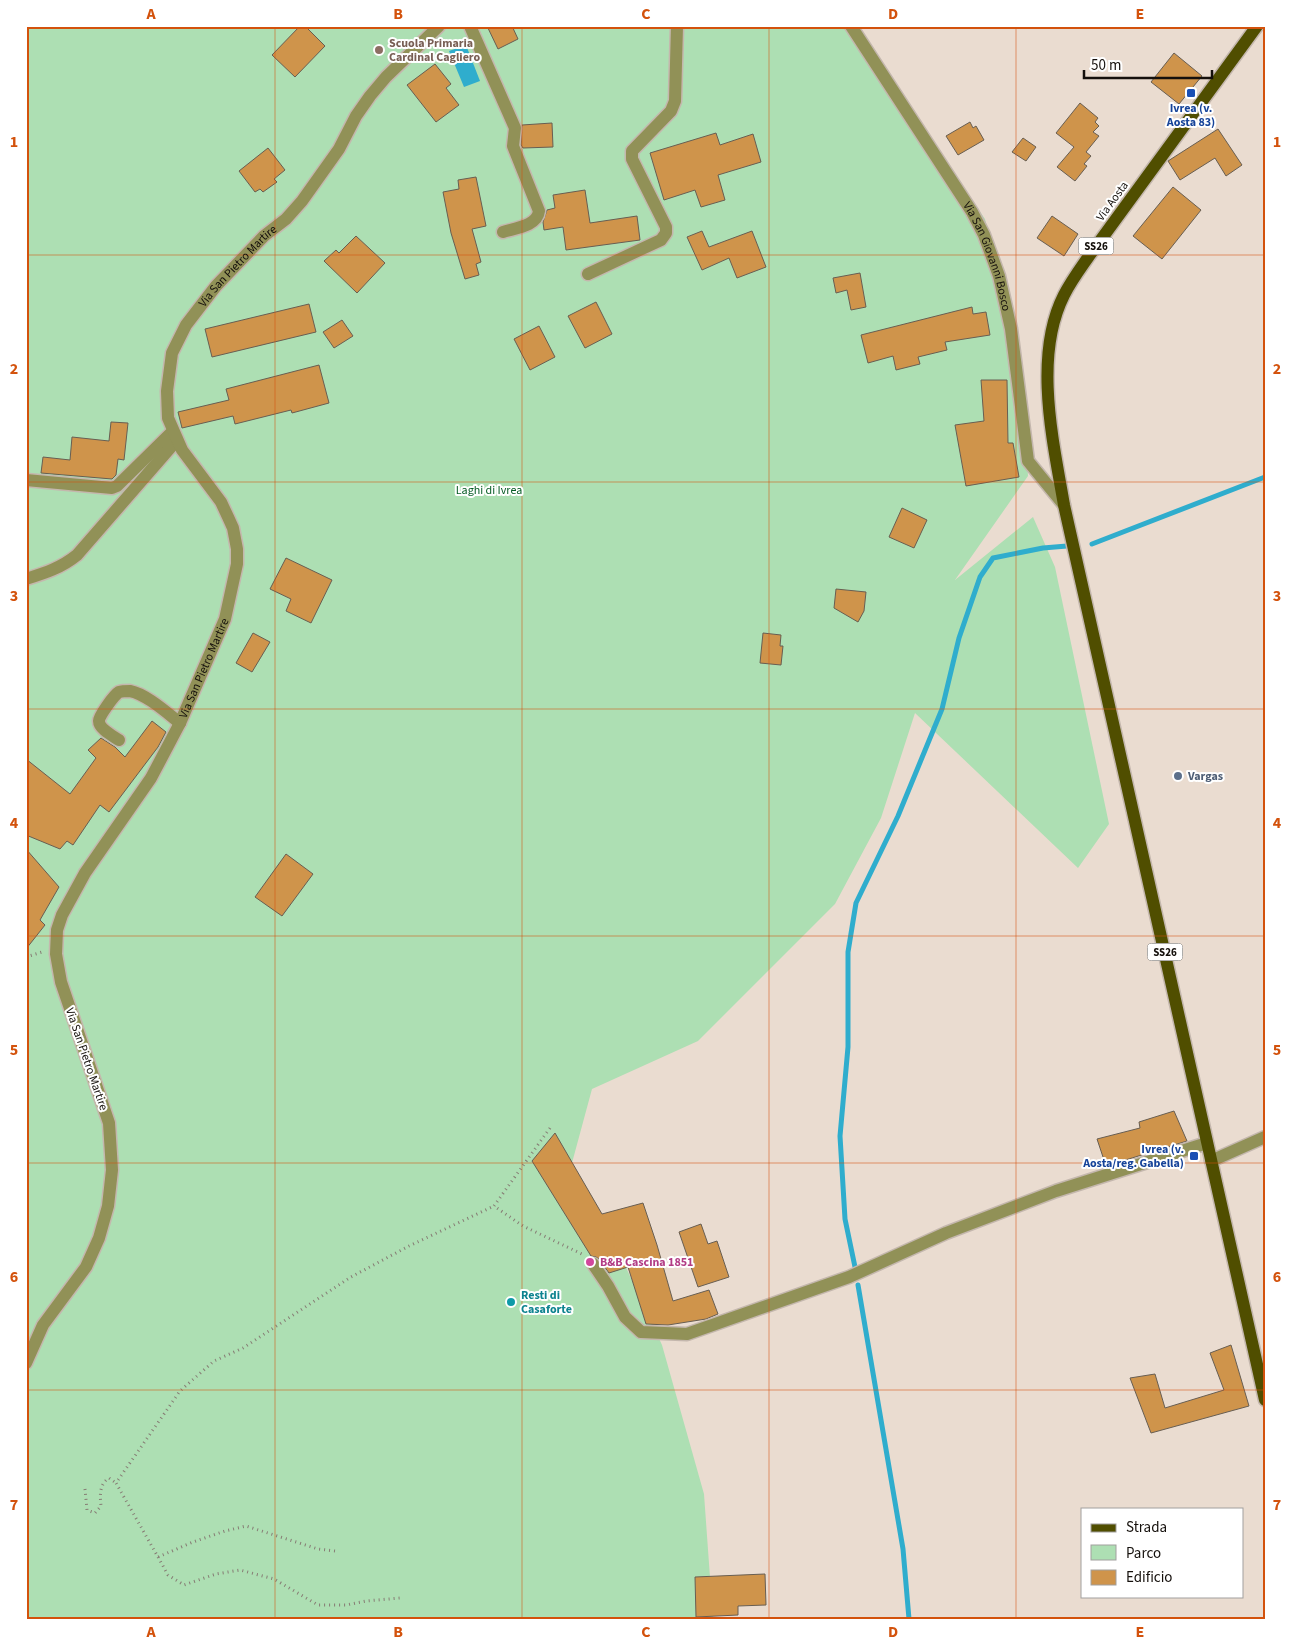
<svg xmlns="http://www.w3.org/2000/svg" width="1291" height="1645" font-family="'Source Sans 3',sans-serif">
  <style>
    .green { fill: #addfb3 }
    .water { fill: #2fadcd }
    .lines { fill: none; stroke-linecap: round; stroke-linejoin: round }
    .stream { stroke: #2fadcd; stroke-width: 5 }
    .building { fill: #cf944b; stroke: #685e52 }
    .minor-casing { stroke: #c4b7ad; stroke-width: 15 }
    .major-casing { stroke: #c4b7ad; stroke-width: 15 }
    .path { stroke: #867c74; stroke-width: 3; stroke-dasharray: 1 4; stroke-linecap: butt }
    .minor { stroke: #919157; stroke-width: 12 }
    .major { stroke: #504e00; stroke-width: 12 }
    .grid { fill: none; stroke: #d3520c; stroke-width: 1; stroke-opacity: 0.55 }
    .education-dot { fill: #8d6e63; stroke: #fff; stroke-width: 2 }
    .transit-dot { fill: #1a4fb4; stroke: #fff; stroke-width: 2 }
    .service-dot { fill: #5c6f8a; stroke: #fff; stroke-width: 2 }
    .hotel-dot { fill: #d1479c; stroke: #fff; stroke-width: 2 }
    .culture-dot { fill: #0f9aa8; stroke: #fff; stroke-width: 2 }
    .labels { text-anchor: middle; stroke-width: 4; stroke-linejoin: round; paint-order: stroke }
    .shield { fill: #fff; stroke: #5b5855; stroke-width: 1 }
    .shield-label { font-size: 11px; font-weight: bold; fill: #15100c }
    .education-label { font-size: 12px; font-weight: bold; fill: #785e54; stroke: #fff; text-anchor: start }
    .transit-label { font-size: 12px; font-weight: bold; fill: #164399; stroke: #fff }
    .street-label { font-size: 12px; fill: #15100c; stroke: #fff }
    .park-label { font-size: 12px; fill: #035a22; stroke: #fff }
    .service-label { font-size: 12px; font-weight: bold; fill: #4e5e75; stroke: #fff; text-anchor: start }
    .hotel-label { font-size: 12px; font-weight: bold; fill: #b23c85; stroke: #fff; text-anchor: start }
    .culture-label { font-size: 12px; font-weight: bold; fill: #0d838f; stroke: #fff; text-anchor: start }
    .neatline { fill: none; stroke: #d3520c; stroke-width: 2 }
    .grid-label { font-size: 16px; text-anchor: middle; font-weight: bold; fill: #d3520c }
  </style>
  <rect width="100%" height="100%" fill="#eadcd0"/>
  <path class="green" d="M26,26H843L936,147L985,219L1021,360L1028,476L955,580L1033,517L1055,567L1109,824L1078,868L915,713L881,818L835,904L698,1041L592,1089L569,1174L616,1246L662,1345L704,1494L713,1619H26Z"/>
  <path class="water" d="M466,45L480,81L464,87L449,51Z"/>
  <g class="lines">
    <g class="stream">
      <path d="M1092,544L1265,477"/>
      <path d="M855,1267L845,1219L840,1136L848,1047V952L856,903L898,816L942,709L959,638L980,577L993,558L1043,548L1067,546"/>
      <path d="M858,1285L903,1549L909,1619"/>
    </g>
  </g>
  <g class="building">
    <path d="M300,26H305L325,46L295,77L272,55Z"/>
    <path d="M487,26H512L518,39L498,49Z"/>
    <path d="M1174,53L1202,76L1179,104L1151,82Z"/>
    <path d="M435,64L451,84L446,88L459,105L436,122L407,85Z"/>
    <path d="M1080,103L1098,118L1095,122L1099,126L1093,132L1099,136L1086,152L1091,156L1084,164L1087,166L1075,181L1057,167L1074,147L1056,133Z"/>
    <path d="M970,122L973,128L976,126L984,140L958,155L946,136Z"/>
    <path d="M552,123L553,147L523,148L521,145L522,125Z"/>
    <path d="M1218,129L1242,165L1226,176L1215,158L1180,180L1168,161Z"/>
    <path d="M716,133L720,145L753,134L761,162L718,175L725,200L701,207L695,190L664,200L650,153Z"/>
    <path d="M1023,138L1036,147L1026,161L1012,152Z"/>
    <path d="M268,148L285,170L274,179L277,182L263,192L260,189L255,192L239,171Z"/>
    <path d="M476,177L486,226L472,229L481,262L476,264L479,275L465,279L451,233L443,192L459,189L458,180Z"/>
    <path d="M1173,187L1201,210L1162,259L1133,236Z"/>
    <path d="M585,190L590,223L637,216L640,240L566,250L563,227L544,230L543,222L547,210L555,208L553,195Z"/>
    <path d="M1052,216L1078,234L1064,256L1037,238Z"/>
    <path d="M702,231L709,247L752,231L766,267L737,278L729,258L702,270L687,237Z"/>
    <path d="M356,236L385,263L357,293L324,261L336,250L339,253Z"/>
    <path d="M860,273L866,307L851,310L847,290L836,293L833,278Z"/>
    <path d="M596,302L612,334L585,348L568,316Z"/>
    <path d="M309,304L316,332L212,357L205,329Z"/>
    <path d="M972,307L973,314L986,312L990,335L945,342L947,350L918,357L920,364L896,370L893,356L868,363L861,335Z"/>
    <path d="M342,320L353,336L334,348L323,332Z"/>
    <path d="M539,326L555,357L530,370L514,339Z"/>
    <path d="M319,365L329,403L292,413L291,410L235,424L233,416L182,428L178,412L229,400L226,389Z"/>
    <path d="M981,380H1007L1008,443H1013L1019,477L966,486L955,425L984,421Z"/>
    <path d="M111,422L128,423L124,460L118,459L116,475L112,479L41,473L43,457L70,460L72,437L109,441Z"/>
    <path d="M902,508L927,520L914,548L889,537Z"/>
    <path d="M286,558L332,580L311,623L286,611L291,599L270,589Z"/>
    <path d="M836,589L866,592L864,611L858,622L834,608Z"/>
    <path d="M253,633L270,642L252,672L236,663Z"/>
    <path d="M763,633L781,635L780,646H783L781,665L760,663Z"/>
    <path d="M152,721L166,732L158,747L109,812L100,805L73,845L67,841L60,849L26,835V759L70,794L96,758L88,750L101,738L115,747L125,757Z"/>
    <path d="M26,849L59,887L40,920L45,925L26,949Z"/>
    <path d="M286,854L313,874L282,916L255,897Z"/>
    <path d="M1174,1111L1187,1141L1106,1166L1097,1139L1140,1128L1139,1122Z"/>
    <path d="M555,1133L602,1214L643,1203L657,1245L673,1301L709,1290L718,1314L706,1319L668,1325L646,1324L628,1267L609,1273L599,1259L596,1257L591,1256L532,1161Z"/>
    <path d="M701,1224L708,1244L717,1241L729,1277L698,1287L679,1232Z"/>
    <path d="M1231,1345L1249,1406L1151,1433L1130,1378L1155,1374L1165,1408L1224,1390L1210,1353Z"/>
    <path d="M765,1574L766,1605L738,1606V1615L696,1617L695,1577Z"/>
  </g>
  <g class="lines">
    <defs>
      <g id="minor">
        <path d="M470,26L515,128L513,146L539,211C537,226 516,228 503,232"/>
        <path id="s1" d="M851,26L972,212L984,235L999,276L1011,329L1028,461L1064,505"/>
        <path d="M588,274L661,240L666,233V227L632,159V151L671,111L675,101L677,26"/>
        <path d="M26,480L112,488L117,486L173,431"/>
        <path d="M26,579C45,573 61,568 77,555L177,440"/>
        <path d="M119,740C113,736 99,729 99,721C99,716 114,695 119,692C122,691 126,691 130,691C146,694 167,713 180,723"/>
        <path d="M1211,1161L1265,1137"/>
        <path d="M593,1264L608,1286L625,1317L641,1332L687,1334L849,1277L946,1233L1056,1191L1207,1143"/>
        <path id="s2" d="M26,1363L43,1325L86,1267L99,1238L108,1206L112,1170L109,1123L61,982L56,954L57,930L62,915L85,873L151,778L180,723L225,619L237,564V549L233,528L228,517L221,502L182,450L168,418L167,391L172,353L186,325L216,286L264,236L286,219L302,201L339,149L356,116L370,96L386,77L439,26"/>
      </g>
      <path id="major" d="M1257,26L1089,256C1080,269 1071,281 1064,295C1033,356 1053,441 1064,505L1265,1400"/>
    </defs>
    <use href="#minor" class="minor-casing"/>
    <use href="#major" class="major-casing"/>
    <g class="path">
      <path d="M26,957L42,952"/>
      <path d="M550,1128L494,1206L523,1226L584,1255"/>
      <path d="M85,1489L87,1510L95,1513L101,1506C100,1496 99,1484 109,1478L116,1483"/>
      <path d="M335,1551L318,1549L246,1526L225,1531L193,1542L158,1557L116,1483L180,1391L214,1361L243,1348L351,1277L409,1246L494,1206"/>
      <path d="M158,1557L168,1575L184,1585L216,1574L240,1570L274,1579L318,1605H346L366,1601L400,1598"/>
    </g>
    <use href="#minor" class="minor"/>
    <use href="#major" class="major"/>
  </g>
  <path class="grid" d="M275,26V1619M522,26V1619M769,26V1619M1016,26V1619M26,255H1265M26,482H1265M26,709H1265M26,936H1265M26,1163H1265M26,1390H1265"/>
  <circle class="education-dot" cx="379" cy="50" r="5"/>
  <g class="transit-dot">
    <rect x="1186" y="88" width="10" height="10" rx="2.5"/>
    <rect x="1189" y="1151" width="10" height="10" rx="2.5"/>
  </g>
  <circle class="service-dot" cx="1178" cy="776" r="5"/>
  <circle class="hotel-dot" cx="590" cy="1262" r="5"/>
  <circle class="culture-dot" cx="511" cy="1302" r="5"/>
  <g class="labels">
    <g class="shield">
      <rect x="1078.5" y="237.5" width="35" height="17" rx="4"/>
      <rect x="1147.5" y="943.5" width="35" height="17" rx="4"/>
    </g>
    <g class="shield-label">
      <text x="1096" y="250">SS26</text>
      <text x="1165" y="956">SS26</text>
    </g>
    <g class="education-label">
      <text x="389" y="47">Scuola Primaria<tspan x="389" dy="14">Cardinal Cagliero</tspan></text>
    </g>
    <g class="transit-label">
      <text x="1191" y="112">Ivrea (v.<tspan x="1191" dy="14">Aosta 83)</tspan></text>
      <text x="1184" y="1153" text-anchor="end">Ivrea (v.<tspan x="1184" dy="14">Aosta/reg. Gabella)</tspan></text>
    </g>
    <g class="street-label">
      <text transform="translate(1112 201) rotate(-54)" y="4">Via Aosta</text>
      <text dy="4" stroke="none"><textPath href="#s1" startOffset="269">Via San Giovanni Bosco</textPath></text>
      <text dy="4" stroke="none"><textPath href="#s2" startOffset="1215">Via San Pietro Martire</textPath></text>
      <text dy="4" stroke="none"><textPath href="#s2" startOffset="765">Via San Pietro Martire</textPath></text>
      <text transform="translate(87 1059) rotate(71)" y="4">Via San Pietro Martire</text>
    </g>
    <g class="park-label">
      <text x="489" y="494">Laghi di Ivrea</text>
    </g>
    <g class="service-label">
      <text x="1188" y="780">Vargas</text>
    </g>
    <g class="hotel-label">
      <text x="600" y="1266">B&amp;B Cascina 1851</text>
    </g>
    <g class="culture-label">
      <text x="521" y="1299">Resti di<tspan x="521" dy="14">Casaforte</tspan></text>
    </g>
  </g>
  <rect width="1291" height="1645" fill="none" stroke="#ffffff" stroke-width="55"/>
  <rect x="1081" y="1508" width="162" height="90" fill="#ffffff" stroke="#a19f9e"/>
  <rect x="1091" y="1524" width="25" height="8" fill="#504e00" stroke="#a19f9e"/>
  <text x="1126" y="1532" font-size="15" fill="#15100c">Strada</text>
  <rect x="1091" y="1545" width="25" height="15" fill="#addfb3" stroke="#a19f9e"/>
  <text x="1126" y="1558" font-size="15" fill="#15100c">Parco</text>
  <rect x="1091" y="1570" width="25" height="15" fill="#cf944b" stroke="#a19f9e"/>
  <text x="1126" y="1582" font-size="15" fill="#15100c">Edificio</text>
  <path d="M1084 70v8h128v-8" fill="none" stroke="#15100c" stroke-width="2.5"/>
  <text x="1091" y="70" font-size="15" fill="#15100c" stroke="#ffffff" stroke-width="4" paint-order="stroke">50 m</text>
  <rect x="28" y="28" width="1236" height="1590" class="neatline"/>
  <g class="grid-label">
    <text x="151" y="19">A</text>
    <text x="398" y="19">B</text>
    <text x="646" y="19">C</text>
    <text x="893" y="19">D</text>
    <text x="1140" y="19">E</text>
    <text x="14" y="147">1</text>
    <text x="1277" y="147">1</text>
    <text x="14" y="374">2</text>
    <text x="1277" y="374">2</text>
    <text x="14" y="601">3</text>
    <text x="1277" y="601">3</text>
    <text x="14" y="828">4</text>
    <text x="1277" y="828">4</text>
    <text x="14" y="1055">5</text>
    <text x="1277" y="1055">5</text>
    <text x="14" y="1282">6</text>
    <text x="1277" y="1282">6</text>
    <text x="14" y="1510">7</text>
    <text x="1277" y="1510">7</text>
    <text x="151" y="1637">A</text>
    <text x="398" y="1637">B</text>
    <text x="646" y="1637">C</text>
    <text x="893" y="1637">D</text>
    <text x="1140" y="1637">E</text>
  </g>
</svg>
